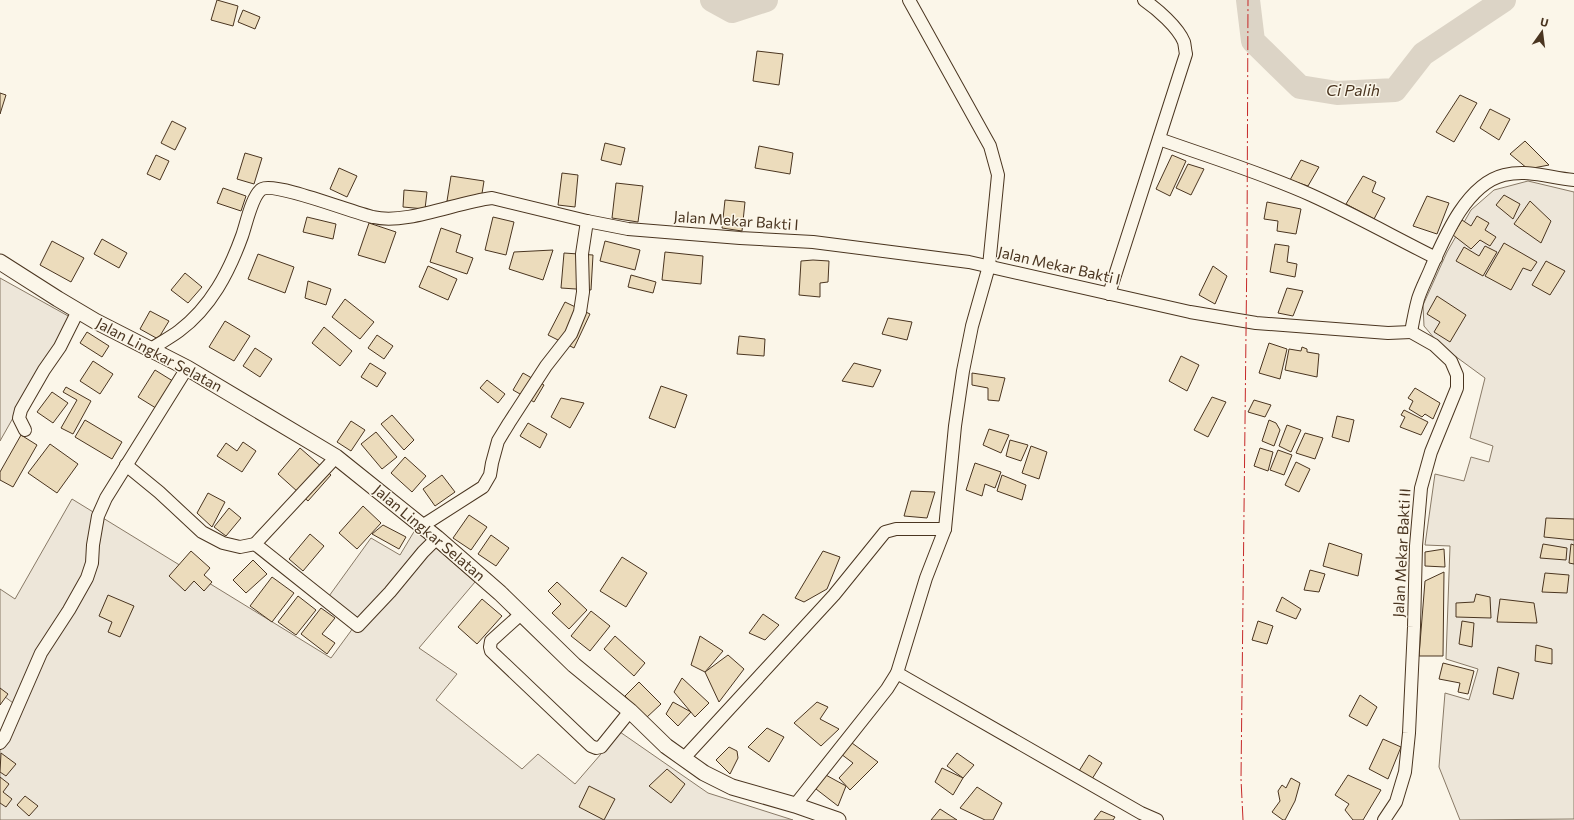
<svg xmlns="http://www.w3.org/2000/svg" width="1574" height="820" font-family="Commissioner,sans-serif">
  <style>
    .green { fill: #ede6d9; stroke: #887966 }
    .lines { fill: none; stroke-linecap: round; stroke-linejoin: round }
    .river { stroke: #dcd4c6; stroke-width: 24 }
    .building { fill: #ecdcbc; stroke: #4a3520 }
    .minor-casing { stroke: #4a3520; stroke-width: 14 }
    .tertiary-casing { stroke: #4a3520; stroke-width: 17 }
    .minor { stroke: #fbf6e9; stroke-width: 12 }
    .tertiary { stroke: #fbf6e9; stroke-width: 15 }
    .power { stroke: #c62828; stroke-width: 1; stroke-dasharray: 14 3 2 3; stroke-linecap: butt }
    .labels { text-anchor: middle; stroke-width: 3; stroke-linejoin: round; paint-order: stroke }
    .street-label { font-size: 15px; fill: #4a3520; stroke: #fbf6e9 }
    .water-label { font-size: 16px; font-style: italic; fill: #4a3520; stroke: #fbf6e9 }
  </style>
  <rect width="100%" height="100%" fill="#fbf6e9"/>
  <g class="green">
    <path d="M1528,181L1574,192V819L1460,820L1439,767L1445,693L1469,700L1478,669L1446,659L1450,546L1425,545L1435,474L1464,481L1471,457L1489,462L1493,446L1470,438L1485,378L1440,345L1424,326L1423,305L1447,252L1471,210L1494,190Z"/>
    <path d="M0,278L70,317L0,441Z"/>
    <path d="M72,499L331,658L356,624L324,603L371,538L400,555L415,530L475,582L419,648L457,674L436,700L522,769L538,754L575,784L620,732L708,793L793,820H0V738L13,703L0,693V589L15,599Z"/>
  </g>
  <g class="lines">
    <g class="river">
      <path d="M712,0L732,11L766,0"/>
      <path d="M1248,0L1253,41L1300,87L1337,93L1395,90L1423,54L1504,0"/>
    </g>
  </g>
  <g class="building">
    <path d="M217,0L238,6L233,26L211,20Z"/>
    <path d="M243,10L260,17L255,29L238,22Z"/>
    <path d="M757,51L783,54L779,85L753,81Z"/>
    <path d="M0,93L6,95L0,114Z"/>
    <path d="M1460,95L1477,103L1454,142L1436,132Z"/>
    <path d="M1490,109L1510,119L1499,140L1480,128Z"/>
    <path d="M172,121L186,128L175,150L161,143Z"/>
    <path d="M1525,141L1549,165L1528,169L1510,154Z"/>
    <path d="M605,143L625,148L621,165L601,160Z"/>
    <path d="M759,146L793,153L790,174L755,168Z"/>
    <path d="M245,153L262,158L254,184L237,179Z"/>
    <path d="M156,155L169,161L160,180L147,174Z"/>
    <path d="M1172,155L1186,161L1170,196L1156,189Z"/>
    <path d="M1301,160L1319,167L1308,186L1290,180Z"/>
    <path d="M1188,164L1204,169L1191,195L1176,188Z"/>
    <path d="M339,168L357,176L347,197L330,189Z"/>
    <path d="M562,173L578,175L575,207L558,205Z"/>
    <path d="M451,176L484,181L480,206L447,201Z"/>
    <path d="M1363,176L1376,182L1372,192L1385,198L1374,219L1346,204Z"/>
    <path d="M616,183L643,186L638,222L612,218Z"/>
    <path d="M223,188L246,196L241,211L217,203Z"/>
    <path d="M404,190L427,192L425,209L403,207Z"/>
    <path d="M1504,195L1520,204L1513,219L1496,205Z"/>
    <path d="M1427,196L1449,203L1437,234L1413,226Z"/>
    <path d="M725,200L745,202L742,231L722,228Z"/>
    <path d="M1530,201L1551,221L1541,243L1514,224Z"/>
    <path d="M1267,202L1301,209L1296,234L1277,231L1278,221L1264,219Z"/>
    <path d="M1477,216L1489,223L1485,230L1496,237L1490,246L1480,240L1471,249L1453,235L1462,220L1471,226Z"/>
    <path d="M307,217L336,224L333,239L303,232Z"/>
    <path d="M493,217L514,222L506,255L485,250Z"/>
    <path d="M369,223L396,232L385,263L358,255Z"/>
    <path d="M441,228L461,235L456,252L473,258L467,274L430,262Z"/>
    <path d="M102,239L127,253L119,268L94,254Z"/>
    <path d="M52,241L84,258L71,282L40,265Z"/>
    <path d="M605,241L640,250L635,270L600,261Z"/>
    <path d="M1504,243L1537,262L1531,271L1523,268L1511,290L1485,276Z"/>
    <path d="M1275,244L1289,246L1287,262L1297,264L1295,277L1270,272Z"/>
    <path d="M1485,246L1497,252L1483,276L1456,261L1464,247L1479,256Z"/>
    <path d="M553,250L543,280L509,269L514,252Z"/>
    <path d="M665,252L703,256L701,284L662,280Z"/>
    <path d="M564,253L593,255L591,290L561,288Z"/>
    <path d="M258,254L294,267L285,293L248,279Z"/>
    <path d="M813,260L829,261L828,282L820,283V297L799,295L801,261Z"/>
    <path d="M1546,261L1565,271L1550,295L1532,285Z"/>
    <path d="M428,266L457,279L448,300L419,287Z"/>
    <path d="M1213,266L1227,276L1215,304L1199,295Z"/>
    <path d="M185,273L202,287L188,303L171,290Z"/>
    <path d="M631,275L656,282L653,293L628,287Z"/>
    <path d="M308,281L331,289L326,305L305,298Z"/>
    <path d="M1287,288L1303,291L1293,316L1278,313Z"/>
    <path d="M1437,296L1466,315L1450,342L1434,332L1440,322L1427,314Z"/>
    <path d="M345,299L374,322L360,339L332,317Z"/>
    <path d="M565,302L590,314L574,348L548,335Z"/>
    <path d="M150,311L169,321L158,339L140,329Z"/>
    <path d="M888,318L912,322L907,340L882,334Z"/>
    <path d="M225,321L250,336L234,361L209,347Z"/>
    <path d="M324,327L352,351L340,366L312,343Z"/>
    <path d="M87,332L109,346L102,357L80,343Z"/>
    <path d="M377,335L393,346L384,359L368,348Z"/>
    <path d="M739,336L765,339L764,356L737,354Z"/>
    <path d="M1269,343L1287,349L1280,379L1259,373Z"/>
    <path d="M1302,347L1307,349V352L1319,354L1317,377L1285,370L1289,349L1301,351Z"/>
    <path d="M255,348L272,359L260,377L243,366Z"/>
    <path d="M1181,356L1199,365L1187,391L1169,381Z"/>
    <path d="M93,361L113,374L100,394L80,381Z"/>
    <path d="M370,363L386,373L377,387L361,377Z"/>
    <path d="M854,363L881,370L873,387L842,381Z"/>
    <path d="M155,370L176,383L159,410L138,397Z"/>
    <path d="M523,373L544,385L534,402L513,390Z"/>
    <path d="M972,373L1005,378L999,401L988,400V388L972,385Z"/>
    <path d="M487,380L505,394L498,403L480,388Z"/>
    <path d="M661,386L687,395L675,428L649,418Z"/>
    <path d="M66,387L91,401L73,434L61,428L77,400L63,392Z"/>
    <path d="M1415,388L1440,403L1433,419L1425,414L1422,417L1409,409L1413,401L1408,398Z"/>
    <path d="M52,392L68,403L53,423L37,412Z"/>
    <path d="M1212,397L1226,402L1208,437L1194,430Z"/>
    <path d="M561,398L584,403L570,428L551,417Z"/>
    <path d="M1254,400L1271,405L1265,417L1248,412Z"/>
    <path d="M1404,410L1428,422L1421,435L1400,427L1405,417L1401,415Z"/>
    <path d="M392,415L414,440L404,450L381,424Z"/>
    <path d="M1337,416L1354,420L1349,442L1332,437Z"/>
    <path d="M85,420L122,442L112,459L75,437Z"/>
    <path d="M1269,420L1276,423L1280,430L1274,446L1262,441Z"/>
    <path d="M351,421L365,430L351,451L337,442Z"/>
    <path d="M528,423L547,434L540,448L520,436Z"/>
    <path d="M1287,425L1301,430L1291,452L1279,446Z"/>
    <path d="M989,429L1009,435L1001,453L983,445Z"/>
    <path d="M376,432L397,457L382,469L361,444Z"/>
    <path d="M1305,433L1323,438L1315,459L1296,453Z"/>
    <path d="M21,435L37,445L13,487L0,480V472Z"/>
    <path d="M1010,440L1028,445L1021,461L1006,456Z"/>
    <path d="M243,442L256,451L242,472L217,456L226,443L237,451Z"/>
    <path d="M50,444L78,464L57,493L28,473Z"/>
    <path d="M1031,446L1047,452L1039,479L1022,473Z"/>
    <path d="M300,448L331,475L308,501L278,474Z"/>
    <path d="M1260,448L1273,452L1268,471L1254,466Z"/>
    <path d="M1278,450L1292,455L1284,475L1270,470Z"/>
    <path d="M405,457L426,476L412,492L391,473Z"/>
    <path d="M1296,462L1310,469L1299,492L1285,485Z"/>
    <path d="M975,463L1001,472L995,488L985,484L982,496L966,490Z"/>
    <path d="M442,475L455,492L435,506L423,489Z"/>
    <path d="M1002,475L1026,485L1022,500L997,491Z"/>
    <path d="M911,491L935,492L927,518L904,516Z"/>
    <path d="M208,493L225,502L212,527L197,513Z"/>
    <path d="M363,506L381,523L357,549L339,533Z"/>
    <path d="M229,508L241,518L226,536L214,527Z"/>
    <path d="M469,515L487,527L471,550L453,538Z"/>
    <path d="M1546,518L1574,519V540L1544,537Z"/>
    <path d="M383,525L406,537L399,549L372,534Z"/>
    <path d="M310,534L324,546L303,571L289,559Z"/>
    <path d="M491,535L509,548L496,566L478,554Z"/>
    <path d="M1329,543L1362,554L1358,576L1323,566Z"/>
    <path d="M1543,544L1567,548L1566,560L1540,558Z"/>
    <path d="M1571,544L1574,545V564L1569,563Z"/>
    <path d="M1444,549L1445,567L1425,566V552Z"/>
    <path d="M191,551L210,568L204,575L212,582L204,591L194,581L185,591L169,576Z"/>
    <path d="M823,551L840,557L827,589L804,602L795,598Z"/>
    <path d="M622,557L647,573L626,607L600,591Z"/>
    <path d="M253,560L267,574L246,593L233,580Z"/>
    <path d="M1310,570L1325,574L1319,592L1304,590Z"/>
    <path d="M1444,572L1443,656H1419L1425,581Z"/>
    <path d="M1545,573L1569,575L1567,593L1542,592Z"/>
    <path d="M272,577L294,593L272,622L250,606Z"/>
    <path d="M557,582L587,610L569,629L552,613L561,604L548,591Z"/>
    <path d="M1476,594L1490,597L1491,618L1456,617V603L1474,602Z"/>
    <path d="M108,595L134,606L120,637L108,632L112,622L99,616Z"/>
    <path d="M298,596L316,610L296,635L278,622Z"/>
    <path d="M1282,597L1301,609L1296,619L1276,611Z"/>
    <path d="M482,599L502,616L477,644L458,627Z"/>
    <path d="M1500,599L1534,603L1537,623L1497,622Z"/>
    <path d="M321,608L335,618L322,634L335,643L327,654L301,634Z"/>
    <path d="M591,611L610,626L590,651L571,636Z"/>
    <path d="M763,614L779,625L765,640L749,633Z"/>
    <path d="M1258,621L1273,626L1267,644L1252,640Z"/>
    <path d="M1462,621L1474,623L1472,647L1459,644Z"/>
    <path d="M615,636L645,663L634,676L604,649Z"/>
    <path d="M700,636L723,651L705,672L691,665Z"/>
    <path d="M1536,645L1552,649V664L1535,661Z"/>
    <path d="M728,655L744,669L719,702L705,672Z"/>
    <path d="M1443,663L1474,671L1468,694L1458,692L1460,683L1439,679Z"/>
    <path d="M1498,667L1519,673L1513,699L1493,694Z"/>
    <path d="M682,678L709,703L695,717L674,692Z"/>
    <path d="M639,682L661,704L646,718L625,696Z"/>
    <path d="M0,688L8,694L0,705Z"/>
    <path d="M1360,695L1377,707L1367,726L1349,716Z"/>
    <path d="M673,702L691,712L678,726L666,714Z"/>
    <path d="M817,702L828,707L820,719L839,729L821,746L794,723Z"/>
    <path d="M767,728L784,737L769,762L748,747Z"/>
    <path d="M1383,739L1401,747L1388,779L1369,769Z"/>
    <path d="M852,743L878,762L850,790L839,778L853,763L841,754Z"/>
    <path d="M729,747L737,751L738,758L730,774L716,760Z"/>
    <path d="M1,753L16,764L6,776L0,772Z"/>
    <path d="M957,753L974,765L963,778L947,766Z"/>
    <path d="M1089,755L1102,763L1092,779L1079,771Z"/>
    <path d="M942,768L963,778L953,795L935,782Z"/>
    <path d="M667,769L685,784L671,803L649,786Z"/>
    <path d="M824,774L846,786L838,806L816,789Z"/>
    <path d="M1348,775L1381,790L1363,820H1353L1345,810L1349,804L1335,795Z"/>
    <path d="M0,777L9,784L3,792L12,799L6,807L0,803Z"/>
    <path d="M1291,778L1300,783L1295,801L1285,820H1283L1272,812L1280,801L1278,791L1282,785L1286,788Z"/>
    <path d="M589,786L615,799L604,820L579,807Z"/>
    <path d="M977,787L1002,803L993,820H985L960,808Z"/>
    <path d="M25,796L38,806L29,816L17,805Z"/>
    <path d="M940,809L957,820H931Z"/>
    <path d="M1101,811L1115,817L1113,820H1094Z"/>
  </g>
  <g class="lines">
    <defs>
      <g id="minor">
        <path d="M1159,139C1210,157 1262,173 1311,195C1353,214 1394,237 1436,258"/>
        <path d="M1109,294L1186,54C1185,50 1185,46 1184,42C1178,27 1157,9 1144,0"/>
        <path d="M151,349C160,343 171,337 179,331C211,307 229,272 242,236C246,225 252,195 262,189C277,182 353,213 373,217C406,225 457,202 492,198L587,221L628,229L740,238L813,242L969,262L1190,312L1256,323L1388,333L1411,332"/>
        <path d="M25,430L19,418L21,410L44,370L60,347L78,311"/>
        <path d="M336,457L255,544L358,626L390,592L423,552L437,538"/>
        <path d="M126,465L159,492L202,532L223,543L240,547L255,544"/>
        <path d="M422,526L483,487L490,475L492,463L498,441L509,423L546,366L571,334L580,312L583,292L582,254L587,221"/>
        <path d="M521,614L491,641L490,647L491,651L591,746L596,748L601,747L630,711"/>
        <path d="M897,673L1141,813L1157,820"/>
        <path d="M0,743L4,738L41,653L69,610L87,578L92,563L93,545L98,516L106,498L187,368"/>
        <path d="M684,758L834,595L885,532L896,529H945"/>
        <path d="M795,805L887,689L897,673L926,578L945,529L955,426L963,371L972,326L989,266L998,175L990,146L909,0"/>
        <path d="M1384,820L1396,802L1405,772L1409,733L1414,627L1416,546L1421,488L1431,452L1457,388V375L1451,361L1434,345L1411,332C1413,321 1415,310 1418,299C1421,289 1427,278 1431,268C1445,236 1467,184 1504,175C1529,169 1550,178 1574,180"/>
      </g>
      <path id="tertiary" d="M0,262L58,299L95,321L187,368L336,457L437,538L500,593L574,665L630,711L666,746L704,773L732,787L795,805L838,820"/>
    </defs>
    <use href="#minor" class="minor-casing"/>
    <use href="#tertiary" class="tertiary-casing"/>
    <use href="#minor" class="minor"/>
    <use href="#tertiary" class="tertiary"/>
    <path class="power" d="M1243,820L1241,779L1247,245L1248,0"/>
  </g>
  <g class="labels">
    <g class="street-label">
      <text transform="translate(736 221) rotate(4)" y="5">Jalan Mekar Bakti I</text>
      <text transform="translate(1059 266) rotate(13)" y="5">Jalan Mekar Bakti I</text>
      <text transform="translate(159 355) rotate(28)" y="5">Jalan Lingkar Selatan</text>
      <text transform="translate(429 533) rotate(40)" y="5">Jalan Lingkar Selatan</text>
      <text transform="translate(1402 553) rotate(-87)" y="5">Jalan Mekar Bakti II</text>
    </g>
    <g class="water-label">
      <text x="1353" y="96">Ci Palih</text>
    </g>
  </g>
  <g transform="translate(1542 32) rotate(14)" stroke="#fbf6e9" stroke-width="3" paint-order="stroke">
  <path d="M0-3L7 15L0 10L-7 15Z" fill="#4a3520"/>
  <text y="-6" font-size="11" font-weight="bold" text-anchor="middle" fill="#4a3520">U</text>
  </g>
</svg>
